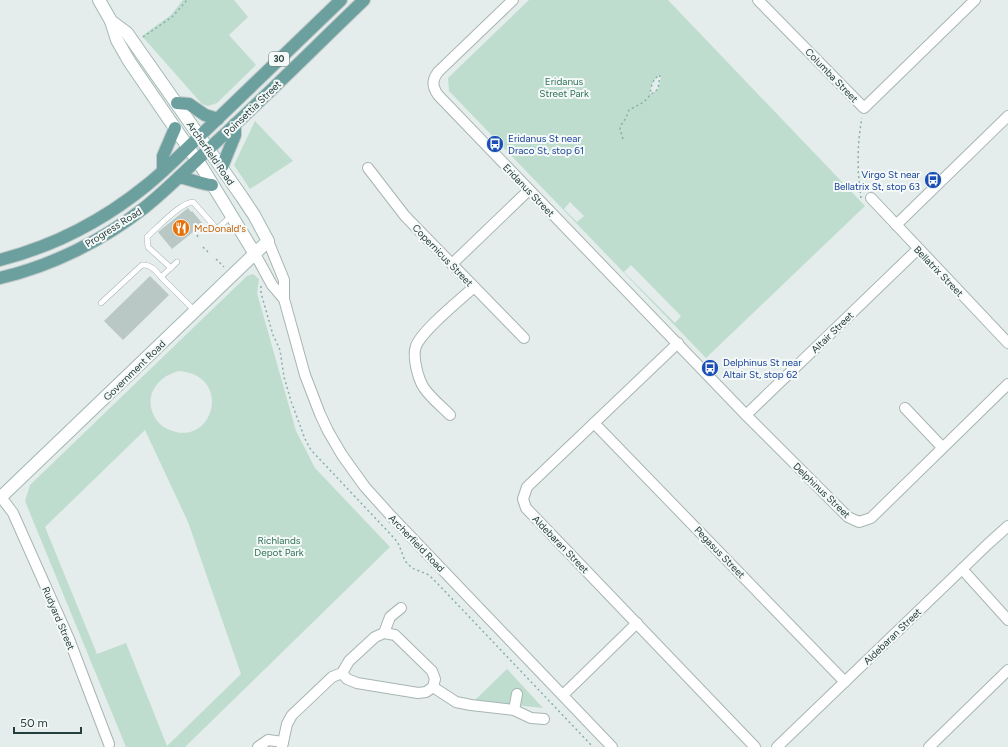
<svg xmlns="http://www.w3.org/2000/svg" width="1008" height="747" font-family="Figtree,sans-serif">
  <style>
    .green { fill: #beddce; fill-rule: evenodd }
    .building { fill: #bac8c5 }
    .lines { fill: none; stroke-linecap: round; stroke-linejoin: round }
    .lane-casing { stroke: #a7b5b3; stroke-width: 6 }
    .street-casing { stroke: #a7b5b3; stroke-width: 12 }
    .secondary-casing { stroke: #a3b8b6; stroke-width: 14 }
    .primary-casing { stroke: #c2c9c9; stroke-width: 14 }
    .path { stroke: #86afac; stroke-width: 1.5; stroke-dasharray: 2 3; stroke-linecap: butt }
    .lane { stroke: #fff; stroke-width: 5 }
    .street { stroke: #fff; stroke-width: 10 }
    .secondary { stroke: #fff; stroke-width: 12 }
    .primary { stroke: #6ba09f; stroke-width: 12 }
    .labels { text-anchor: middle; stroke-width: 4; stroke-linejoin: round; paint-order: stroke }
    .shield { fill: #f5f9f8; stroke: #637675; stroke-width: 1 }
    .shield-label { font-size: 9px; font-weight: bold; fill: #243e3d }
    .street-label { font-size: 10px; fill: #243e3d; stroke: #f5f9f8 }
    .park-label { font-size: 10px; fill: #30735a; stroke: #f5f9f8 }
    .transit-label { font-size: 10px; fill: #164399; stroke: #f5f9f8; text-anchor: start }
    .food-label { font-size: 10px; fill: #c56008; stroke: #f5f9f8; text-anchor: start }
  </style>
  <rect width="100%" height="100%" fill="#e4edeb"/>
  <g class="green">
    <path d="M183,0H234L248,17L229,35L256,65L217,103L208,106L202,104L142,36L171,15Z"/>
    <path d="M529,0H668L865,206L706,358L449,91L448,78ZM660,75L661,77L658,89L650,95C650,87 653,79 660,75ZM570,202L584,216L577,222L564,209ZM631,265L681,316L675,323L624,272Z"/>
    <path d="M255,121L293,161L250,189L234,165Z"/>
    <path d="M253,274L259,279L257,293L296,431L315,468L390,547L185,747H126L25,501L30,485L247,276ZM179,371C231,375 215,441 176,432C169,430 163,428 158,422C141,400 155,377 179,371ZM145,430L188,522L241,674L167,746L126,643L97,654L45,527Z"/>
    <path d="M507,669L543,708L474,701Z"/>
  </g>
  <g class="building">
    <path d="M188,208L191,212L192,211L203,224L172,249L158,232Z"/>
    <path d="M150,276L169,295L123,340L104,321Z"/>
  </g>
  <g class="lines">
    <defs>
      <g id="lane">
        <path d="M177,262L161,277L195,311"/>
        <path d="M171,268L148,247L147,237C157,228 181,202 193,202L217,229L231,216"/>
        <path d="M101,303L142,265C151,264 156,271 161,277"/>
      </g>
      <g id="street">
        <path d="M513,0L438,72C432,80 432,86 438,95L746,415L848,517L859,522L871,518L1008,384"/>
        <path d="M758,0L864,108L975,0"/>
        <path d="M368,168L405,216L524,338"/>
        <path d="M871,198L1008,343"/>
        <path d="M896,225L1008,116"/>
        <path d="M268,241L284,280V299L305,375L320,414L328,431L342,455L365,487L392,517L612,747"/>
        <path d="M255,254L272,285L284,299"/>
        <path d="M452,264L529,190"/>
        <path d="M678,343L527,487L523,499L526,508L755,747"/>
        <path d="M905,408L942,447"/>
        <path d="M450,415C441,406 431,398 424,388C418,379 412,356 416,346C422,330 460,300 474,287"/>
        <path d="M746,415L918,249"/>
        <path d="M594,423L845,682"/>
        <path d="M1,497L13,513L69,639L109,744"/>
        <path d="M962,569L1008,620"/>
        <path d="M384,633L390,617L401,608"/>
        <path d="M433,687L456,702L471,705L514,710L531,718L544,719"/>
        <path d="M563,695L637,623"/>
        <path d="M514,710L517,694"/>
        <path d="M258,747L268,740L283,742"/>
        <path d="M282,747L287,724L292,715L332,677L342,673L349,661L375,637L384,633L395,635L432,671L435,679L433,687L426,692L418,693L357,683L347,679L342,673"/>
        <path d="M777,747L988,544L1008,526"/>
        <path d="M929,747L1008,670"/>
      </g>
      <g id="secondary">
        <path d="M99,0L111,21L117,40L129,61L203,169L255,254"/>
        <path d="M0,498L268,241L254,215L242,197L127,33L111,21"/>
      </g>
      <g id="primary">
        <path d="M177,103L189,104L205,115L218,119"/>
        <path d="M222,167L235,135V124"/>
        <path d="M163,171V156L175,128"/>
        <path d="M179,177C190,179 201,184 212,185"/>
        <path d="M0,260C54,246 104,220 147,185C169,167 188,147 207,129C252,86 296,43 341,0"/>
        <path d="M0,278C51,266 102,241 144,208C168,189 190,166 213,145C264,98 314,48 364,0"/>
      </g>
    </defs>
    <use href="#lane" class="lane-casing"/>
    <use href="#street" class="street-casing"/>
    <use href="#secondary" class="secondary-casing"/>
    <use href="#primary" class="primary-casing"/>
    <g class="path">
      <path d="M143,37L172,17L187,0"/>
      <path d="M623,139L620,129L621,125L626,118L629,110L644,102L650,95L658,89L660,75C652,79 651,87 650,95"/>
      <path d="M861,198C857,171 857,144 862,118"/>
      <path d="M194,231L199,238"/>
      <path d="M203,247L208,252"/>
      <path d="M216,259L224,267"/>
      <path d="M261,286V293L273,335L280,350L284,377L291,401L305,439L311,450L395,539L399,545L405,561L412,568L429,575L438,584L593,747"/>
    </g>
    <use href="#lane" class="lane"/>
    <use href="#street" class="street"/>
    <use href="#secondary" class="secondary"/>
    <use href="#primary" class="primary"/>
  </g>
  <defs>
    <symbol id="bus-disc" viewBox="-11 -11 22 22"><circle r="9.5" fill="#1a4fb4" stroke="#f5f9f8"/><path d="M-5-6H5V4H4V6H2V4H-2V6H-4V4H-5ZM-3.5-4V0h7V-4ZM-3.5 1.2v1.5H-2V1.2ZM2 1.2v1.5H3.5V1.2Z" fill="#fff"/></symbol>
    <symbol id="restaurant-disc" viewBox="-11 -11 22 22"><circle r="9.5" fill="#e8710a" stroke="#f5f9f8"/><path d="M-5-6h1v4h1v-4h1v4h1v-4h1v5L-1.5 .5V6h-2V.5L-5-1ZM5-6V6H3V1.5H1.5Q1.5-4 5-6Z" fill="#fff"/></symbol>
  </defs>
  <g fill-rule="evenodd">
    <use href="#bus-disc" x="485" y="134" width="20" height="20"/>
    <use href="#bus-disc" x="923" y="170" width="20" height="20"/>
    <use href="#restaurant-disc" x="171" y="218" width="20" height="20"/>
    <use href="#bus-disc" x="700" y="358" width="20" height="20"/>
  </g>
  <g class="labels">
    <rect class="shield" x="269" y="52" width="20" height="14" rx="3"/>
    <g class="shield-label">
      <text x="279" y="62">30</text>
    </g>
    <g class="street-label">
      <text transform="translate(832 75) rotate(46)" y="4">Columba Street</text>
      <text transform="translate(252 108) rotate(-44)" y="4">Poinsettia Street</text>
      <text transform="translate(211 153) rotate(55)" y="4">Archerfield Road</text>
      <text transform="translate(529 190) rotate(46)" y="4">Eridanus Street</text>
      <text transform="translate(113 227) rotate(-32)" y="4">Progress Road</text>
      <text transform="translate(443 255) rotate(46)" y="4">Copernicus Street</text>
      <text transform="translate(939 271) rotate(46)" y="4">Bellatrix Street</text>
      <text transform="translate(832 332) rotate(-44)" y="4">Altair Street</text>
      <text transform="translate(134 370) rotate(-44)" y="4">Government Road</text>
      <text transform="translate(822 490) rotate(44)" y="4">Delphinus Street</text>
      <text transform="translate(417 543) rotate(46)" y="4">Archerfield Road</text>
      <text transform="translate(561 544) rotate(46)" y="4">Aldebaran Street</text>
      <text transform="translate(720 552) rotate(46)" y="4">Pegasus Street</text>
      <text transform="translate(59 618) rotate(67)" y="4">Rudyard Street</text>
      <text transform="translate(892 636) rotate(-44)" y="4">Aldebaran Street</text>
    </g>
    <g class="park-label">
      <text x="564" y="85">Eridanus<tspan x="564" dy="12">Street Park</tspan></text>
      <text x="279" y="544">Richlands<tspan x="279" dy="12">Depot Park</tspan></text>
    </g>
    <g class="transit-label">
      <text x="508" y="142">Eridanus St near<tspan x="508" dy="12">Draco St, stop 61</tspan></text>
      <text x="920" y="178" text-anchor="end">Virgo St near<tspan x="920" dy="12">Bellatrix St, stop 63</tspan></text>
      <text x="723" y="366">Delphinus St near<tspan x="723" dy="12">Altair St, stop 62</tspan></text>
    </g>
    <g class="food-label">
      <text x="194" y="232">McDonald's</text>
    </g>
  </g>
  <path d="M14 727v6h67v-6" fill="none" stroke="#243e3d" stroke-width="2"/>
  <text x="20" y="727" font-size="12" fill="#243e3d" stroke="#f5f9f8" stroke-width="3" paint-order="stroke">50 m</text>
</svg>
